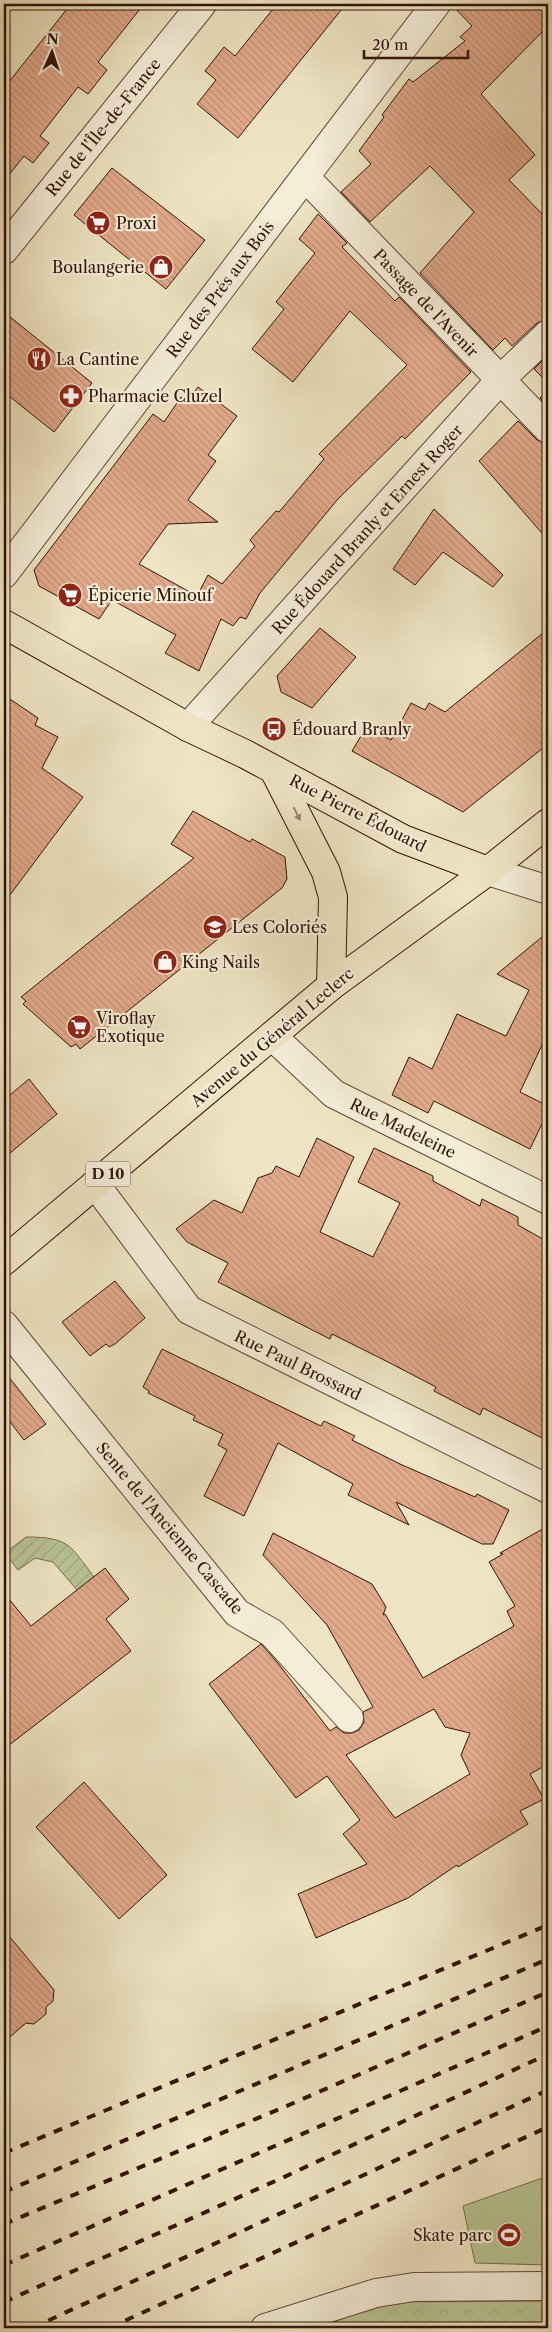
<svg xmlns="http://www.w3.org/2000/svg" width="552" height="2332" font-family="'Libre Caslon Text',serif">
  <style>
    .park { fill: url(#park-crowns); stroke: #766c4e }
    .garden { fill: url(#garden-furrows); stroke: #766c4e }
    .pitch { fill: #b9c494; stroke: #766c4e }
    .building { fill: url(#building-back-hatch); stroke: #321308; fill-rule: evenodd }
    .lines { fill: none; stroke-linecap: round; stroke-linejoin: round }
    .minor-casing { stroke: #614737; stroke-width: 30 }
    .major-casing { stroke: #321308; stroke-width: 30 }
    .minor { stroke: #f4edd8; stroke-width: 28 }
    .major { stroke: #eee4c3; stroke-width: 28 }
    .rail { stroke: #321308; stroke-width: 4; stroke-dasharray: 9 9; stroke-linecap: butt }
    .oneway { fill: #99866f }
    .labels { text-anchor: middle; stroke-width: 4.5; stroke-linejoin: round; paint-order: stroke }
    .shield { fill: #f4edd8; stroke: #6c5446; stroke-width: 1 }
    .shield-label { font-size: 15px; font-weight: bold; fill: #321308 }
    .street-label { font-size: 16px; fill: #321308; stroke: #f4edd8 }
    .poi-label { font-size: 16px; fill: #321308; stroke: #f4edd8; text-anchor: start }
  </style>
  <defs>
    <pattern id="park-crowns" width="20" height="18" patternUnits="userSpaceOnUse" patternTransform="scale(1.25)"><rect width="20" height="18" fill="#b9c494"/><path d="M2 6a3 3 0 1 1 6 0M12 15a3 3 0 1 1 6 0" fill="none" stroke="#a0a87e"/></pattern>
    <pattern id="garden-furrows" width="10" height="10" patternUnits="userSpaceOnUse" patternTransform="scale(1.25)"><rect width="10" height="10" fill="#b9c494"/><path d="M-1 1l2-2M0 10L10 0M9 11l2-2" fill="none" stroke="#a0a87e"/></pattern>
    <pattern id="building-back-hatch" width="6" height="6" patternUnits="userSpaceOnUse" patternTransform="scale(1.25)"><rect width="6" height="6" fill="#e2aa8c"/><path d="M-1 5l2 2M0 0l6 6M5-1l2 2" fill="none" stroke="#c29177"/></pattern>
  </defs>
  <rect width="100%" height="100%" fill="#eee4c3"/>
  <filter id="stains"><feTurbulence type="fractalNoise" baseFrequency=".004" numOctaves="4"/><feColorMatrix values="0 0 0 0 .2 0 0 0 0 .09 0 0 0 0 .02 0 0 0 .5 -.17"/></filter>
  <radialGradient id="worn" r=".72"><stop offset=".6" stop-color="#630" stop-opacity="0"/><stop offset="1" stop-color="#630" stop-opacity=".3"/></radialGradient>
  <path class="park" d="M548,2301V2328H320L381,2302Z"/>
  <path class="garden" d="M26,1537C69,1537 70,1545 94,1577L77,1590L53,1562L35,1558L18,1570L5,1553Z"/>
  <path class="pitch" d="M548,2176V2265L475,2263L463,2206Z"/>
  <g class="building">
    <path d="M71,4H144L98,62L107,70L88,94L78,87L40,136L49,143L33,163L24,156L4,181V88Z"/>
    <path d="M277,4H346L238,138L197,104L216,80L205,71L224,47L235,56Z"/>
    <path d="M451,4H548V26L481,94L535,155L509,180L548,220V319L537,323L512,346L505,338L493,350L420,273L474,212L430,166L370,222L341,192L371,164L359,151L384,117L382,115L409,79L413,82L465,41L460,37L472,26Z"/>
    <path d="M112,168L205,240L166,289L74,215Z"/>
    <path d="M318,214L347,243L342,247L395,301L399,297L471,372L405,439L402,436L338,499L260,593L246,619L240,617L233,626L221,619L199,671L165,653L176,635L112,600L99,619L39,586L34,570L153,414L164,422L181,397L187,402L198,387L237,416L208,455L216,461L188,500L218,522L168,524L139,564L197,596L208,575L222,584L255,546L250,540L276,511L279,512L324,459L319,454L407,365L350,311L293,382L252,349L284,309L276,302L315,253L299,239Z"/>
    <path d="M4,312L92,383L54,432L4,392Z"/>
    <path d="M548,355V383L534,369Z"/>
    <path d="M548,390V407L540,398Z"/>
    <path d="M518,421L537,440L548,444V540L479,461Z"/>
    <path d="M434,509L503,575L493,587L443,552L415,585L393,569Z"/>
    <path d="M320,628L356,657L312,708L281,692L277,676Z"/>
    <path d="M548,629V744L463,812L352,751L367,726L391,740L411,703L425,710L429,703L445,712Z"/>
    <path d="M4,695L38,718L35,725L58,737L42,768L83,797L4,903Z"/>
    <path d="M193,811L250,842L252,839L285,857L287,879L282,888L80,1049L76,1044L71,1047L23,1004L26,1001L21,997L194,858L171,844Z"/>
    <path d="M548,932V1032L520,1092L548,1106V1111L530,1149L434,1101L428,1113L392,1095L409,1057L432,1069L457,1014L506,1036L529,990L497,974Z"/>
    <path d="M29,1079L57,1114L4,1158V1100Z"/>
    <path d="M317,1138L354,1157L320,1232L373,1257L400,1203L358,1182L374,1148L433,1176V1181L480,1206L482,1199L518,1217V1225L548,1242V1441L483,1408L480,1415L434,1391L436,1387L390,1363L332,1334L330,1339L218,1282L228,1263L187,1242L176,1229L214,1200L242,1213L258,1178L272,1173L276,1166L299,1177Z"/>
    <path d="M115,1281L145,1318L115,1344L109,1347L106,1344L90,1356L62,1322Z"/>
    <path d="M162,1349L321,1426L324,1421L355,1436L352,1440L400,1464L475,1497L477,1494L509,1510L493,1544H482L396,1502L409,1525L348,1495L353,1484L278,1443L244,1516L204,1496L227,1450L218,1445L223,1434L193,1420L195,1416L148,1393L149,1391L143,1387Z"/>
    <path d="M4,1371L46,1424L24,1440L4,1414Z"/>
    <path d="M548,1526V1764L530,1774L544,1799L520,1811L528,1824L458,1867L457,1865L408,1898L316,1938L298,1894L367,1864L343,1834L360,1820L327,1776L296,1798L209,1684L261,1644L277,1662L330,1731L336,1727L344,1733H352L359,1730L364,1722L363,1712L373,1707L327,1625L263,1555L273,1533L372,1584L386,1607L383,1615L385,1614L423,1678L514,1626L507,1611L515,1606L489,1562L503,1554L500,1553ZM434,1709L445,1727L470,1733L461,1755L470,1774L395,1818L346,1755Z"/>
    <path d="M105,1568L129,1599L106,1619L131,1651L4,1749V1593L31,1626Z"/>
    <path d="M84,1782L167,1875L119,1919L36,1827Z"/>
    <path d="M4,1930L54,1990L53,2001L46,2007V2014L34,2024L26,2023L4,2042Z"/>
  </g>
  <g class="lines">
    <defs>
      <g id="minor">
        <path d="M305,177L548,429"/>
        <path d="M4,250L202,4"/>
        <path d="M4,574L436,4"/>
        <path d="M188,727L500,380L548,334"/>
        <path d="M488,871L548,890"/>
        <path d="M272,1036L334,1094L548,1200"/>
        <path d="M95,1184L189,1310L548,1489"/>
        <path d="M4,1325L237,1613L272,1633L349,1718"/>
        <path d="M265,2328L376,2293L414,2287L548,2286"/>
      </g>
      <g id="major">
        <path d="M4,624L188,727L245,754L403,839L488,871"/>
        <path d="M274,770L326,872L333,897L331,986"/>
        <path d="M4,1261L331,986L488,871L548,823"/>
      </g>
    </defs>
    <use href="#minor" class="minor-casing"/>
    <use href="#major" class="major-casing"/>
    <use href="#minor" class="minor"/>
    <use href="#major" class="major"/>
    <g class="rail">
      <path d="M4,2153L548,1925"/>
      <path d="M4,2192L548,1959"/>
      <path d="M4,2224L282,2108L548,1992"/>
      <path d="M4,2265L548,2026"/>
      <path d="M4,2302L282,2178L548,2054"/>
      <path d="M32,2328L548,2090"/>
      <path d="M109,2328L548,2127"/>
    </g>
  </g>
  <defs><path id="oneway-solid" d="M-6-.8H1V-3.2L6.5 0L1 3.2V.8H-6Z" transform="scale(1.25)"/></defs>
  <use class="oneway" href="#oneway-solid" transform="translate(297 814) rotate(63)"/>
  <defs>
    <symbol id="supermarket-disc" viewBox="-11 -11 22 22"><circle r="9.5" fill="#8f2418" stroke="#f4edd8"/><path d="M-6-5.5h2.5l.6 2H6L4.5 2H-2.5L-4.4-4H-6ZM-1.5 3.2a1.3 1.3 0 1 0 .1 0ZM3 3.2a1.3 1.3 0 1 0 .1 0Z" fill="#fff"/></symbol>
    <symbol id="shop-disc" viewBox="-11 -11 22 22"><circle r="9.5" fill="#8f2418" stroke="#f4edd8"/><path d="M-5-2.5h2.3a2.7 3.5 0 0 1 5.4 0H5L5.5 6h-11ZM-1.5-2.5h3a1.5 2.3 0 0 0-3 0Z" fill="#fff"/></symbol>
    <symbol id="restaurant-disc" viewBox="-11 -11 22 22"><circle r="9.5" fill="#8f2418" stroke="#f4edd8"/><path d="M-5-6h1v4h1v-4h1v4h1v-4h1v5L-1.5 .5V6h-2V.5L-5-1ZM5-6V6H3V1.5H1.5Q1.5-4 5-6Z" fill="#fff"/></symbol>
    <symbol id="pharmacy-disc" viewBox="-11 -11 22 22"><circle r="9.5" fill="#8f2418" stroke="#f4edd8"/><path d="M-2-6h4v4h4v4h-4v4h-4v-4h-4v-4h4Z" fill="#fff"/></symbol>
    <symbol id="bus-disc" viewBox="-11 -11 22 22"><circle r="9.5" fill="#8f2418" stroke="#f4edd8"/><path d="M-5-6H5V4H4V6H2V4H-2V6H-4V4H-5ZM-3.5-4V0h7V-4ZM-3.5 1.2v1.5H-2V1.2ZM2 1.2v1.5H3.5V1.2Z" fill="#fff"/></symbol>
    <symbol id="school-disc" viewBox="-11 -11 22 22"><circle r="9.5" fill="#8f2418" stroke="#f4edd8"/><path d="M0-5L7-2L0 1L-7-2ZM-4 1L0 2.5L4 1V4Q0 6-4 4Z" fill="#fff"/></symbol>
    <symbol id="stadium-disc" viewBox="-11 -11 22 22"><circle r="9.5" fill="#8f2418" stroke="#f4edd8"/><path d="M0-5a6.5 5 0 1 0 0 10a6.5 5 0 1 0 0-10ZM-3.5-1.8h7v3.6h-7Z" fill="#fff"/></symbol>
  </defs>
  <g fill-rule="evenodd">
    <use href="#supermarket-disc" x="84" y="209" width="28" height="28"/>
    <use href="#shop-disc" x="147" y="253" width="28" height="28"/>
    <use href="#restaurant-disc" x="25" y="345" width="28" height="28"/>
    <use href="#pharmacy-disc" x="57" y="382" width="28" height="28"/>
    <use href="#supermarket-disc" x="56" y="581" width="28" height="28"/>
    <use href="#bus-disc" x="260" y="715" width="28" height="28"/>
    <use href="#school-disc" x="201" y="913" width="28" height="28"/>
    <use href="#shop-disc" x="151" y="948" width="28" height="28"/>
    <use href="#supermarket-disc" x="65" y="1013" width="28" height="28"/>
    <use href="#stadium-disc" x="495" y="2221" width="28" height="28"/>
  </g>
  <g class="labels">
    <rect class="shield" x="85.5" y="1161.5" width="45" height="25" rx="4"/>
    <g class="shield-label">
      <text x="108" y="1179">D 10</text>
    </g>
    <g class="street-label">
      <text transform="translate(103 127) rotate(-51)" y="6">Rue de l'Île-de-France</text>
      <text transform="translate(220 289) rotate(-53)" y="6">Rue des Prés aux Bois</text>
      <text transform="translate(426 303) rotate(46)" y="6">Passage de l'Avenir</text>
      <text transform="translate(367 529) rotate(-48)" y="6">Rue Édouard Branly et Ernest Roger</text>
      <text transform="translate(358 813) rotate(27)" y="6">Rue Pierre Édouard</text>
      <text transform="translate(272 1037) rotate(-40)" y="6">Avenue du Général Leclerc</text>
      <text transform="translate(403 1128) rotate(26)" y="6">Rue Madeleine</text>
      <text transform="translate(298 1365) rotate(26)" y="6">Rue Paul Brossard</text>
      <text transform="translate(170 1528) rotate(50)" y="6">Sente de l'Ancienne Cascade</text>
    </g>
    <g class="poi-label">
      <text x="116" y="229">Proxi</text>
      <text x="144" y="273" text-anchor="end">Boulangerie</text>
      <text x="56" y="365">La Cantine</text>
      <text x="88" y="402">Pharmacie Cluzel</text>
      <text x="88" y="601">Épicerie Minouf</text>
      <text x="292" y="735">Édouard Branly</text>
      <text x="232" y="933">Les Coloriés</text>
      <text x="182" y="968">King Nails</text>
      <text x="96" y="1024">Viroflay<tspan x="96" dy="18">Exotique</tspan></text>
      <text x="492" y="2241" text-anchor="end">Skate parc</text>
    </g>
  </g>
  <rect width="552" height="2332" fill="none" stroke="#eee4c3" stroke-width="20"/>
  <rect x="5" y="5" width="542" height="2322" fill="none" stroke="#321308" stroke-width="2.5"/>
  <rect x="10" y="10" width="532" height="2312" fill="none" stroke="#321308"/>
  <g transform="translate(52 52) rotate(3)" stroke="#f4edd8" stroke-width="4" paint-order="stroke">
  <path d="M0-4L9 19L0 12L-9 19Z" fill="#321308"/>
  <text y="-8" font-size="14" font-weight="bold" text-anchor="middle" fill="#321308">N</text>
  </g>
  <path d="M364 50v8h104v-8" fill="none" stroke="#321308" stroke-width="2.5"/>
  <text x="372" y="50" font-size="15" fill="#321308" stroke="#f4edd8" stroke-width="4" paint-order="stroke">20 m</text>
  <rect width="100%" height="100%" filter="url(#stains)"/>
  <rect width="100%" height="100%" fill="url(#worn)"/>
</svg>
